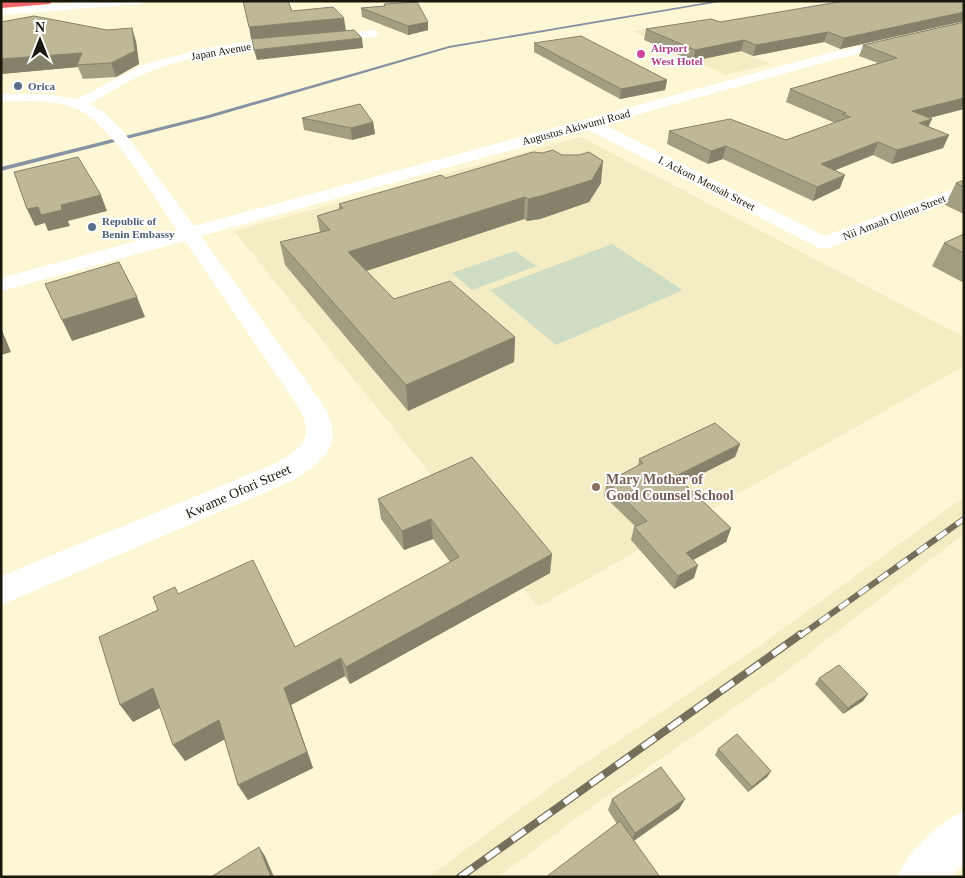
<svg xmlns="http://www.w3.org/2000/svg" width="965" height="878" font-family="Georgia,serif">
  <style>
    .built { fill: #f4ecc2 }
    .green { fill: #ceddc4 }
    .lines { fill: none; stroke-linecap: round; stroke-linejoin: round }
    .stream { fill: #8692a4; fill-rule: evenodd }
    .street { fill: #fff; fill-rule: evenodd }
    .highway { fill: #f1656e; fill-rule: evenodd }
    .rail-far1-casing { stroke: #746f5a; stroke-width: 6 }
    .rail-casing { stroke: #746f5a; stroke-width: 8 }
    .rail-far1 { stroke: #fff; stroke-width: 4.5; stroke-dasharray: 12; stroke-linecap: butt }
    .rail { stroke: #fff; stroke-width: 5.5; stroke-dasharray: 16; stroke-linecap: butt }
    .wall { fill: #a39e82 }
    .shaded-wall { fill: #85816a }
    .building { fill: #beb897; stroke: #85816a }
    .hotel-dot { fill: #d1479c; stroke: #fff; stroke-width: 2 }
    .service-dot { fill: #5c6f8a; stroke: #fff; stroke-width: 2 }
    .education-dot { fill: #8d6e63; stroke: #fff; stroke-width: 2 }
    .labels { text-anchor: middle; stroke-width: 4; stroke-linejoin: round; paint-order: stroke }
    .far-hotel-label { font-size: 11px; font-weight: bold; fill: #b23c85; stroke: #fff; text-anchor: start }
    .far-street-label { font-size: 11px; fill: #1a170b; stroke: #fff }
    .far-service-label { font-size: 11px; font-weight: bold; fill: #4e5e75; stroke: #fff; text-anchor: start }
    .education-label { font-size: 14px; font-weight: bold; fill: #785e54; stroke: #fff; text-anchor: start }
    .street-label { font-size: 14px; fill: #1a170b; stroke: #fff }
  </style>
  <rect width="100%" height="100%" fill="#fef7d5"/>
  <g class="built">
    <path d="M680,24L771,64L725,75L633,31Z"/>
    <path d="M581,137L964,337V366L538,607L234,231Z"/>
    <path d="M964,497V534L781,675L583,813L498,877H428L560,780L755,649Z"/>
  </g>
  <g class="green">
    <path d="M612,244L683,290L556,345L490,290Z"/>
    <path d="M515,251L536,266L472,290L452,273Z"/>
  </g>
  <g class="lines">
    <path class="stream" d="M715,1H725L449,48L209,118L1,171V167L205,116L449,46Z"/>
    <g class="street">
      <path d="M95,1H145L140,4L1,15V9Z"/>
      <path d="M964,23V30L837,59L603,124L825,236L964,185V196L831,247L824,249L817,247L587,129L201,236L322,403C346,442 327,460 292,481L1,605V576L272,465C302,449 317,438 297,405L185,241L1,291V278L177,230C155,198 109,120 74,108C51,99 25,101 1,102V94H47L77,99L142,65L202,49L258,40L376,30L378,33L376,36L372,37C298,44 220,45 151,71C129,80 110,92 90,104L106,114L123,131L194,226L829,53Z"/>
      <path d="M964,811V863L950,877H897C907,852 939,821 964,811Z"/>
    </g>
    <path class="highway" d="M54,1L49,4L1,8V2Z"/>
    <defs>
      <path id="rail-far1" d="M800,636L964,519"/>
      <path id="rail" d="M460,877L801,634"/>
    </defs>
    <use href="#rail-far1" class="rail-far1-casing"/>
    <use href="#rail" class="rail-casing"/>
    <use href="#rail-far1" class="rail-far1"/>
    <use href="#rail" class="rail"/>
  </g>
  <g class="wall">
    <path d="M964,1V21L840,49L824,42L753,56L741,51L693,61L644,40L646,29Z"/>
    <path d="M384,4L428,22V30L408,35L362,17L361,8L384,6Z"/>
    <path d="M1,22L136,41L139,64L116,77L83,79L78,67L1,74Z"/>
    <path d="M964,22V109L929,118V127L949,135L943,148L892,164L873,155L835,170L840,188L813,201L723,159L708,164L667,144L669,131L786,140L835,123L786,102L790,89L878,63L859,56L863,45Z"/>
    <path d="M534,43L667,80L665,90L620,99L534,52Z"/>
    <path d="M302,118L373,122L375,134L352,140L304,130Z"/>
    <path d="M446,178L601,183L589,202L540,219L527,221L524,219L366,271L394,299L515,337L514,362L408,411L285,265L280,242L320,232L317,216L339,209V204Z"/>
    <path d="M964,180V214L945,205L956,183Z"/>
    <path d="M964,234V283L932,266L944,243Z"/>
    <path d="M740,444L735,457L684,483L731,528L726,542L693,560L694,578L674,589L631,540L634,527H636L604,496L607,482L638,466L639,459Z"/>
    <path d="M472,457L550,573L350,684L345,676L291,705L313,768L248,800L238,785L225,739L185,761L160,708L133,722L158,610L179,594L295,647L450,562L433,539L404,550L381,519L378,499Z"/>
    <path d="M819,678L868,694L863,701L843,714L815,684Z"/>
    <path d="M718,749L771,771L767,777L748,792L715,755Z"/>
    <path d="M612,799H685L679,809L634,841L617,824L608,810Z"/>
  </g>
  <g class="shaded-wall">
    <path d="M964,12V21L840,49L844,38Z"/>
    <path d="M344,18L346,31L251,39L249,27Z"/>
    <path d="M428,22V30L408,35V26Z"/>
    <path d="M132,28L136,41L139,64L116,77L111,63Z"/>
    <path d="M828,32L824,42L753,56L756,45Z"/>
    <path d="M362,38L363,48L257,60L254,50Z"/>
    <path d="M744,40L741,51L693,61L695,50Z"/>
    <path d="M82,53L77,65L78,67L1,74V59Z"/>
    <path d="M667,80L665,90L620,99L621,89Z"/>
    <path d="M964,98V109L906,124L912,111Z"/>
    <path d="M932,119L926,132L919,123Z"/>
    <path d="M373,122L375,134L352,140L351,128Z"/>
    <path d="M949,135L943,148L892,164L897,150Z"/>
    <path d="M878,142L873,155L816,178L821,164Z"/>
    <path d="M726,146L723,159L708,164L711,151Z"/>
    <path d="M603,161L601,183L589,202L540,219L527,221L528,199Z"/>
    <path d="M845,175L840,188L813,201L817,187Z"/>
    <path d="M101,195L107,211L68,221L70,226L48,231L45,223L35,226L27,209L38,207L61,205Z"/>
    <path d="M525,197L524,219L351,276L348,252Z"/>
    <path d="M137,297L145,317L72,341L62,320Z"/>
    <path d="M1,328L11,352L1,355Z"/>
    <path d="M515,337L514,362L408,411L406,385Z"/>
    <path d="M740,444L735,457L672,489L676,476Z"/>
    <path d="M431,519L433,539L404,550L402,531Z"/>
    <path d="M731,528L726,542L682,566L686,553Z"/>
    <path d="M552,554L550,573L350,684L346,667Z"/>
    <path d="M698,565L694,578L674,589L678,576Z"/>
    <path d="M341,658L345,676L291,705L313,768L248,800L238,785L284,688Z"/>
    <path d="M153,688L165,705L133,722L120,705Z"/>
    <path d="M868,694L863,701L843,714L848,708Z"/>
    <path d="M219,720L229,737L185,761L173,745Z"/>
    <path d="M771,771L767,777L748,792L752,787Z"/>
    <path d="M685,799L679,809L630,843L635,833Z"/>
    <path d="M259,847L265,856L274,877H271Z"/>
  </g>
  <g class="building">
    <path d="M243,1H288L292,11L333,7L344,18L249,27Z"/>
    <path d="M844,1H964V12L844,38L828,32L756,45L744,40L695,50L646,29L711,19L720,22Z"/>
    <path d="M417,2L428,22L408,26L361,8L385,6L384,4Z"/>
    <path d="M34,16L107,30L132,28L135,51L111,63L77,65L82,53L1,59V22Z"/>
    <path d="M964,22V98L912,111L932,119L919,123L949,135L897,150L878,142L821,164L845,175L817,187L726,146L711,151L669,131L730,119L786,140L850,117L842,114L846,113L790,89L897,58L863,45Z"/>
    <path d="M354,30L362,38L254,50L252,39Z"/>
    <path d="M581,36L667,80L621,89L534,43Z"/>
    <path d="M360,104L373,122L351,128L302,118Z"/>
    <path d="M553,150L562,155H579L589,152L603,161L592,180L541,196L528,199L525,197L348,252L394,299L450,281L515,337L406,385L280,242L330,230L317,216L343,208L339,204L441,175L446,178L533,152L542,153Z"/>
    <path d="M78,157L101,195L61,205L62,210L41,215L38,207L27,209L14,172Z"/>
    <path d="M964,180V187L956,183Z"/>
    <path d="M964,234V253L944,243Z"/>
    <path d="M119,262L137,297L62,320L45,284Z"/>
    <path d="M715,423L740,444L676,476L731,528L686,553L698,565L678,576L634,527L647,521L607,482L643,463L639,459Z"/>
    <path d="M472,457L552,554L346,667L341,658L284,688L307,752L238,785L219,720L173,745L153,688L120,705L99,637L158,610L153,597L175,587L178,594L253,560L295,647L459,557L431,519L402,531L378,499Z"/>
    <path d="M839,665L868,694L848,708L819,678Z"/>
    <path d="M737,734L771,771L752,787L718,749Z"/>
    <path d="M661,767L685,799L635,833L612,799Z"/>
    <path d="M620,821L660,877H546Z"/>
    <path d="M259,847L271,877H211Z"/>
  </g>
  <circle class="hotel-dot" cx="641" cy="54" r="5"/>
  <g class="service-dot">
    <circle cx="18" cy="86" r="5"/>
    <circle cx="92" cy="227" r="5"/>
  </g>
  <circle class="education-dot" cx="596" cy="487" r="5"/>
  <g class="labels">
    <g class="far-hotel-label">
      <text x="651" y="52">Airport<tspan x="651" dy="13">West Hotel</tspan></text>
    </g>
    <g class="far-street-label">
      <text transform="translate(221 51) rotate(-10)" y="4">Japan Avenue</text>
      <text transform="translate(576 127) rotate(-15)" y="4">Augustus Akiwumi Road</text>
      <text transform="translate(707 183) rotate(27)" y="4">I. Ackom Mensah Street</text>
      <text transform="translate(894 217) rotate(-21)" y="4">Nii Amaah Ollenu Street</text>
    </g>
    <g class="far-service-label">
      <text x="28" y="90">Orica</text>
      <text x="102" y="225">Republic of<tspan x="102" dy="13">Benin Embassy</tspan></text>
    </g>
    <g class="education-label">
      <text x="606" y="484">Mary Mother of<tspan x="606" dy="16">Good Counsel School</tspan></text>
    </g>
    <g class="street-label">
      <text transform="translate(238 491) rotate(-24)" y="5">Kwame Ofori Street</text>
    </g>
  </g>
  <rect width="965" height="878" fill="none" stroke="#1a170b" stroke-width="5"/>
  <g transform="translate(40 40)" stroke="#ffffff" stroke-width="4" paint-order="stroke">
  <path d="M0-4L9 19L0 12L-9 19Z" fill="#1a170b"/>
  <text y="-8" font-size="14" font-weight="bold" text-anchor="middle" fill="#1a170b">N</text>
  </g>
</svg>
